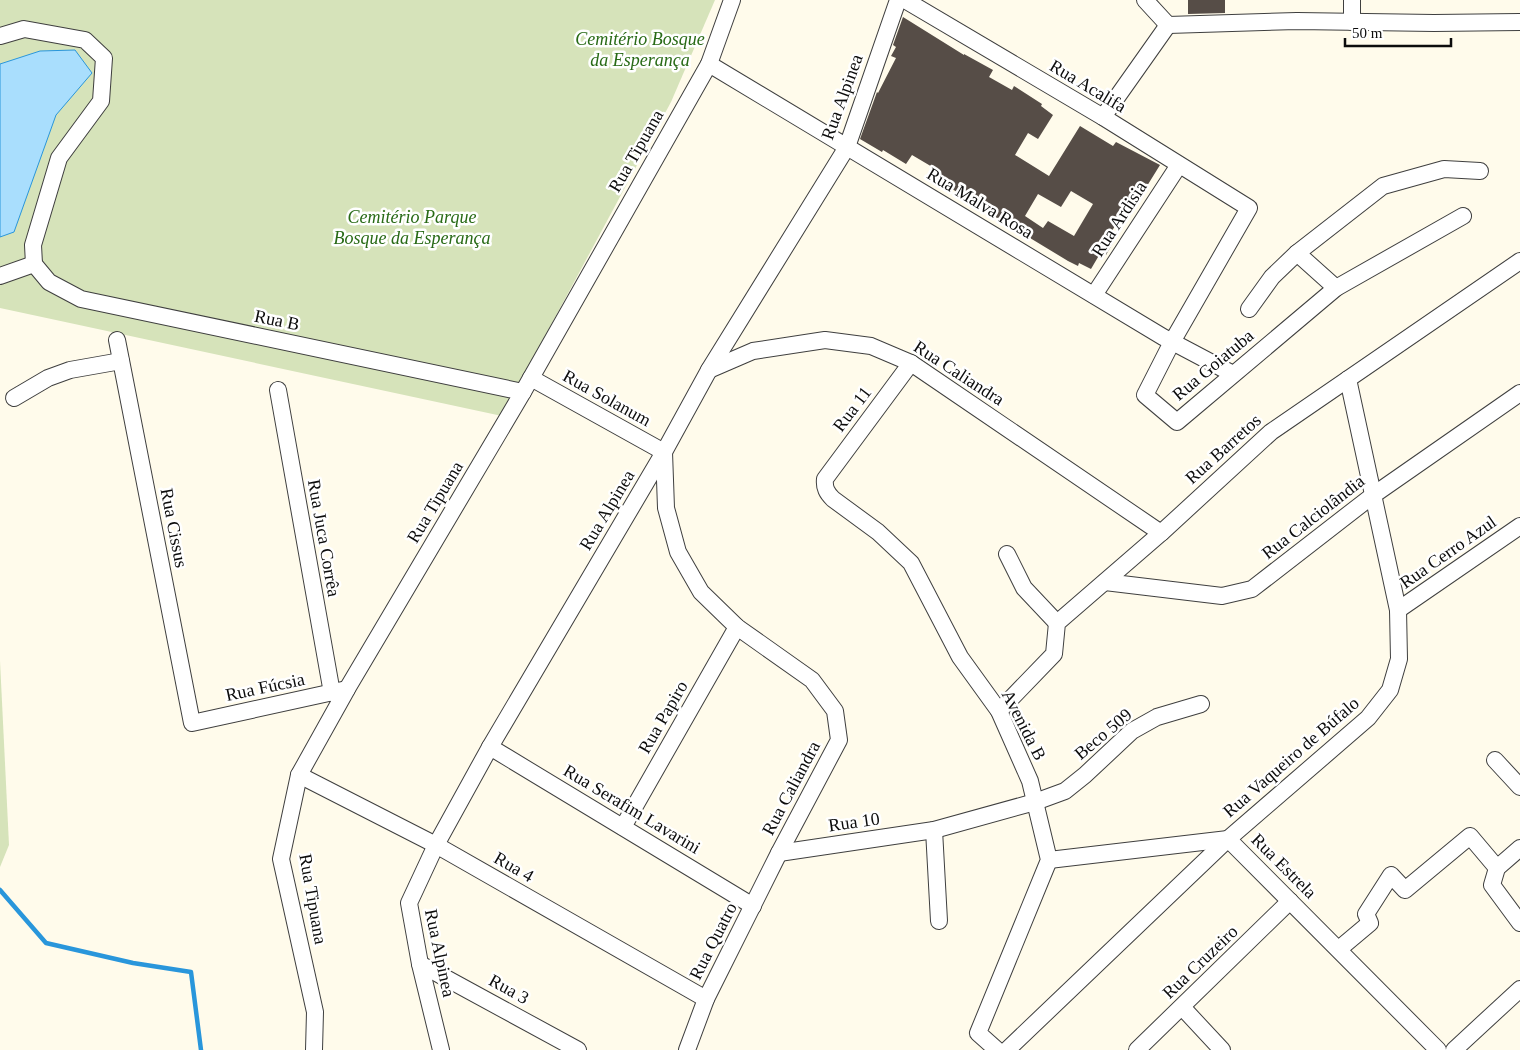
<svg xmlns="http://www.w3.org/2000/svg" width="1520" height="1050" font-family="Georgia,serif">
  <style>
    .cemetery { fill: #d6e3ba }
    .water { fill: #a9defd; stroke: #2996db }
    .lines { fill: none; stroke-linecap: round; stroke-linejoin: round }
    .stream { stroke: #2996db; stroke-width: 4.5 }
    .building { fill: #564d47; fill-rule: evenodd }
    .minor-casing { stroke: #3f3f3f; stroke-width: 18 }
    .minor { stroke: #fff; stroke-width: 16 }
    .labels { text-anchor: middle; stroke-width: 5; stroke-linejoin: round; paint-order: stroke }
    .park-label { font-size: 18px; font-style: italic; fill: #286a16; stroke: #fff }
    .street-label { font-size: 18px; fill: #0c0c0c; stroke: #fff }
  </style>
  <rect width="100%" height="100%" fill="#fffbeb"/>
  <g class="cemetery">
    <path d="M0,0H715L671,102L502,416L0,308Z"/>
    <path d="M0,661L9,845L0,867Z"/>
  </g>
  <path class="water" d="M75,50L92,73L56,115L14,232L0,237V64L40,51Z"/>
  <g class="lines">
    <path class="stream" d="M0,890L46,943L133,963L191,972L201,1050"/>
  </g>
  <g class="building">
    <path d="M1188,0H1225V13L1188,14Z"/>
    <path d="M903,17L964,55V54L993,70L989,77L1012,90L1014,86L1042,104L1041,106L1053,115L1038,139L1028,133L1015,155L1049,176L1080,126L1113,146L1116,142L1160,165L1147,186L1140,182L1108,238L1114,241L1106,255L1101,252L1091,269L1079,263L1078,266L1068,261L956,193L957,192L929,175L934,168L912,155L906,164L883,150L882,152L860,139L877,92L878,93L896,58L891,56L896,47L893,45ZM1071,191L1093,204L1074,236L1048,221L1043,228L1025,216L1038,194L1061,207Z"/>
  </g>
  <g class="lines">
    <defs>
      <g id="minor">
        <path d="M905,0L1103,117L1249,208L1172,342L1145,395L1177,422L1336,288L1463,216"/>
        <path d="M1145,0L1168,25L1297,21L1434,23L1520,22"/>
        <path d="M1352,0V22"/>
        <path d="M0,36L24,29L85,40L104,58L101,101L59,158L33,245L34,264"/>
        <path d="M709,64L1163,337L1233,374"/>
        <path d="M1103,117L1168,25"/>
        <path d="M1297,253L1336,288"/>
        <path d="M34,264L49,282L81,299L523,392"/>
        <path d="M0,276L34,264"/>
        <path d="M1094,295L1179,165"/>
        <path d="M1249,309L1272,277L1297,253L1383,186L1444,169L1480,171"/>
        <path d="M117,340L192,723L347,689"/>
        <path d="M911,363L825,479C824,488 827,493 833,499L878,532L911,563L960,657L999,711L1030,781L1049,860L978,1033L997,1050"/>
        <path d="M709,370L753,351L825,340L871,346L911,363L1161,533"/>
        <path d="M531,378L664,452L666,508L678,552L701,592L737,627L812,680L835,711L839,740L779,853L706,999L687,1050"/>
        <path d="M278,390L332,693"/>
        <path d="M14,398L48,378L70,370L121,361"/>
        <path d="M1007,554L1024,588L1057,623"/>
        <path d="M1105,582L1222,596L1252,589L1372,496L1520,393"/>
        <path d="M1398,610L1520,526"/>
        <path d="M999,711L1054,654L1057,623L1161,533L1271,432L1520,261"/>
        <path d="M490,747L753,906"/>
        <path d="M1495,760L1520,787"/>
        <path d="M299,775L436,845L706,999"/>
        <path d="M623,827L737,627"/>
        <path d="M934,830L939,921"/>
        <path d="M1520,848L1497,868L1492,885L1520,923"/>
        <path d="M779,853L934,830L1035,802L1065,791L1085,775L1132,731L1157,717L1201,704"/>
        <path d="M1049,860L1228,839L1438,1050"/>
        <path d="M1339,949L1370,923L1366,914L1391,875L1405,890L1470,836L1497,868"/>
        <path d="M420,964L578,1050"/>
        <path d="M1182,1007L1222,1050"/>
        <path d="M314,1050L315,1012L281,859L299,775L347,689L523,392L709,64L732,0"/>
        <path d="M441,1050L420,964L409,903L436,845L490,747L664,452L709,370L847,147L898,0"/>
        <path d="M1007,1050L1228,839L1368,718L1390,690L1399,659L1398,610L1348,379"/>
        <path d="M1137,1050L1290,901"/>
        <path d="M1454,1050L1520,989"/>
      </g>
    </defs>
    <use href="#minor" class="minor-casing"/>
    <use href="#minor" class="minor"/>
  </g>
  <g class="labels">
    <g class="park-label">
      <text x="640" y="45">Cemitério Bosque<tspan x="640" dy="21">da Esperança</tspan></text>
      <text x="412" y="223">Cemitério Parque<tspan x="412" dy="21">Bosque da Esperança</tspan></text>
    </g>
    <g class="street-label">
      <text transform="translate(1088 86) rotate(31)" y="6">Rua Acalifa</text>
      <text transform="translate(842 97) rotate(-70)" y="6">Rua Alpinea</text>
      <text transform="translate(636 151) rotate(-60)" y="6">Rua Tipuana</text>
      <text transform="translate(980 203) rotate(31)" y="6">Rua Malva Rosa</text>
      <text transform="translate(1119 219) rotate(-57)" y="6">Rua Ardisia</text>
      <text transform="translate(277 320) rotate(12)" y="6">Rua B</text>
      <text transform="translate(1213 365) rotate(-40)" y="6">Rua Goiatuba</text>
      <text transform="translate(959 373) rotate(33)" y="6">Rua Caliandra</text>
      <text transform="translate(607 398) rotate(29)" y="6">Rua Solanum</text>
      <text transform="translate(852 409) rotate(-53)" y="6">Rua 11</text>
      <text transform="translate(1223 449) rotate(-42)" y="6">Rua Barretos</text>
      <text transform="translate(435 502) rotate(-59)" y="6">Rua Tipuana</text>
      <text transform="translate(607 510) rotate(-59)" y="6">Rua Alpinea</text>
      <text transform="translate(1313 517) rotate(-38)" y="6">Rua Calciolândia</text>
      <text transform="translate(174 528) rotate(79)" y="6">Rua Cissus</text>
      <text transform="translate(324 538) rotate(80)" y="6">Rua Juca Corrêa</text>
      <text transform="translate(1448 552) rotate(-35)" y="6">Rua Cerro Azul</text>
      <text transform="translate(265 687) rotate(-12)" y="6">Rua Fúcsia</text>
      <text transform="translate(663 717) rotate(-60)" y="6">Rua Papiro</text>
      <text transform="translate(1024 725) rotate(63)" y="6">Avenida B</text>
      <text transform="translate(1103 734) rotate(-40)" y="6">Beco 509</text>
      <text transform="translate(1291 757) rotate(-41)" y="6">Rua Vaqueiro de Búfalo</text>
      <text transform="translate(791 788) rotate(-62)" y="6">Rua Caliandra</text>
      <text transform="translate(632 809) rotate(31)" y="6">Rua Serafim Lavarini</text>
      <text transform="translate(854 822) rotate(-8)" y="6">Rua 10</text>
      <text transform="translate(1284 866) rotate(45)" y="6">Rua Estrela</text>
      <text transform="translate(514 867) rotate(30)" y="6">Rua 4</text>
      <text transform="translate(313 899) rotate(80)" y="6">Rua Tipuana</text>
      <text transform="translate(713 941) rotate(-63)" y="6">Rua Quatro</text>
      <text transform="translate(440 953) rotate(78)" y="6">Rua Alpinea</text>
      <text transform="translate(1200 962) rotate(-44)" y="6">Rua Cruzeiro</text>
      <text transform="translate(509 989) rotate(29)" y="6">Rua 3</text>
    </g>
  </g>
  <path d="M1345 38v8h106v-8" fill="none" stroke="#0c0c0c" stroke-width="2.5"/>
  <text x="1352" y="38" font-size="15" fill="#0c0c0c" stroke="#ffffff" stroke-width="4" paint-order="stroke">50 m</text>
</svg>
